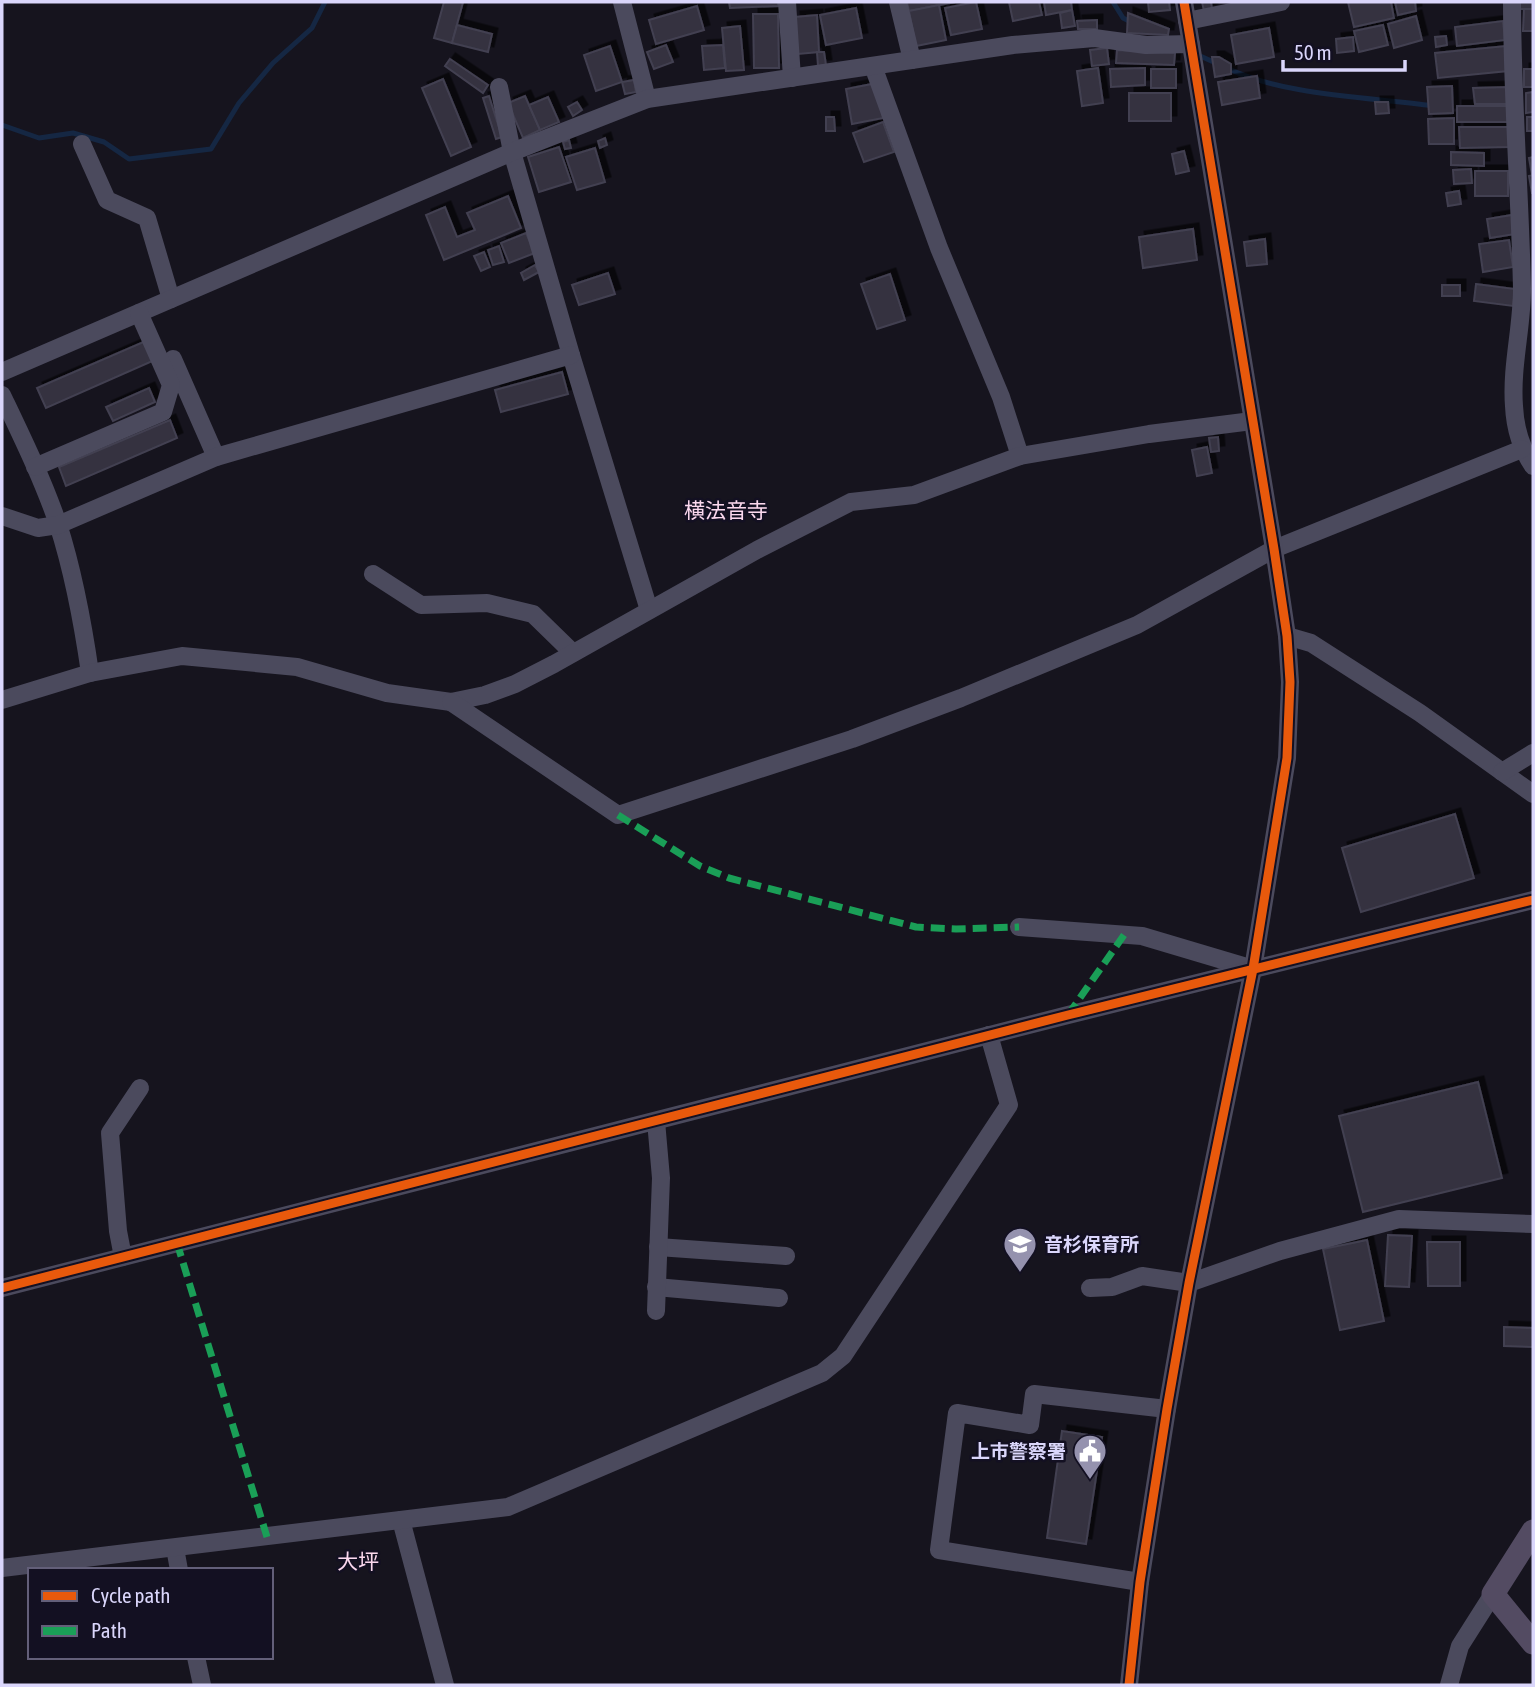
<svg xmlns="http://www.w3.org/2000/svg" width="1535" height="1687" font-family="'Asap Condensed','Noto Sans JP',sans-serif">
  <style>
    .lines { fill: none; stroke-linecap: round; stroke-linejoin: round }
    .stream { stroke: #152743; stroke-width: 5 }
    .building { fill: #343240; stroke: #434051; stroke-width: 2; filter: url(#shadow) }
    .minor { stroke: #4b4a5d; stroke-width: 18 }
    .major { stroke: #534b62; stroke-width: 23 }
    .quiet { stroke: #1a9f57; stroke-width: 7; stroke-dasharray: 14 7; stroke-linecap: butt }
    .cycleway-casing { stroke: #131022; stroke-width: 13 }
    .cycleway { stroke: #e8590c; stroke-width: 9 }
    .labels { text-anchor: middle; stroke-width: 5; stroke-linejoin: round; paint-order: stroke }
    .poi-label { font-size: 19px; font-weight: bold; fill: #dad6fb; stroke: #131022; text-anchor: start }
    .neighbourhood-label { font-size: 21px; fill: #fbd8ee; stroke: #131022 }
  </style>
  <defs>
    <filter id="shadow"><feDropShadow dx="5.5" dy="-5.5" stdDeviation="0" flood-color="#0009"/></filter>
  </defs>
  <rect width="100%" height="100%" fill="#16141e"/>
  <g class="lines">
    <g class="stream">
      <path d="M1113,2L1123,18L1133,23"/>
      <path d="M1198,55L1218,64"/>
      <path d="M1227,68C1284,96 1370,97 1433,106"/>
      <path d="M2,125L39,138L73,133L104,142L129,159L211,149L239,103L273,63L312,28L325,2"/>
    </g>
  </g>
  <g class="building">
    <path d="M444,2H463L452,43L434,38Z"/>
    <path d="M729,2H778V6L730,8Z"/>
    <path d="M907,2H955L909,11Z"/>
    <path d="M976,2L982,29L951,35L945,8Z"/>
    <path d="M1009,2H1039L1042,15L1013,21Z"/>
    <path d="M1044,2H1071L1072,10L1046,15Z"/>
    <path d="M1148,2H1169L1170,10L1149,12Z"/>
    <path d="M1202,2H1211L1212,9L1204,11Z"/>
    <path d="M1348,2H1391L1394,18L1354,27Z"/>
    <path d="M1395,2H1415L1416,11L1398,15Z"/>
    <rect x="1520" y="2" width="13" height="7"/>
    <path d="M939,5L946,40L916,46L909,11Z"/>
    <path d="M697,6L704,30L656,44L649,20Z"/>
    <path d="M856,8L862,38L826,45L820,15Z"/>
    <path d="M1524,9H1533V31H1523Z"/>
    <path d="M1072,10L1075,26L1062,28L1060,13Z"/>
    <path d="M1128,13L1169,29L1168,35L1127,33Z"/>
    <path d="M753,14H778L779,68H754Z"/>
    <path d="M817,15L819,52L798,54L795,17Z"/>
    <path d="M1416,16L1422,40L1394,48L1388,24Z"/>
    <path d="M1097,20V29H1078L1077,21Z"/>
    <path d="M1503,21L1505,40L1457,46L1455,27Z"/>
    <path d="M457,25L492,34L488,52L452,43Z"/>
    <path d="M1383,25L1388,45L1359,52L1354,31Z"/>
    <path d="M740,26L744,70L726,71L722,28Z"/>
    <path d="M1269,28L1274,57L1236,64L1231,35Z"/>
    <path d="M1446,36L1447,45L1436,47L1435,37Z"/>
    <path d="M1353,37L1354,51L1337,53L1336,39Z"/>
    <path d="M666,45L673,62L654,69L647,52Z"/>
    <path d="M723,45L725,68L704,70L702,46Z"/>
    <path d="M610,46L622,82L596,91L584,55Z"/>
    <path d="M1506,46L1508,71L1438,78L1435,53Z"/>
    <path d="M1107,48L1109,64L1092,66L1090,50Z"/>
    <path d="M1117,50L1175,53L1174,65L1116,63Z"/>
    <path d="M817,52H824L826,65L818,66Z"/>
    <path d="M1212,57H1219L1231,64V74L1215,77Z"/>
    <path d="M450,59L488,85L483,93L445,66Z"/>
    <path d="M1098,68L1103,103L1082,106L1077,71Z"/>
    <path d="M1145,68V85L1111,87L1110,69Z"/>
    <rect x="1151" y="69" width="25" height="19"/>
    <rect x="1524" y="69" width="9" height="18"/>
    <path d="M1257,76L1260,98L1222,105L1218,82Z"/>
    <path d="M443,79L471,147L451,156L422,88Z"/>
    <path d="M634,80L636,92L625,94L622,82Z"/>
    <path d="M877,83L883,118L852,124L846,89Z"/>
    <path d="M1452,86L1453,113L1429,114L1427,87Z"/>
    <path d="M1509,87V104H1475L1473,88Z"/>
    <path d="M1533,92V112L1526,113V93Z"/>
    <rect x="1129" y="93" width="42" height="28"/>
    <path d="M489,96L502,137L496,139L483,98Z"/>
    <path d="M525,96L540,130L523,138L508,103Z"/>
    <path d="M548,97L559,122L540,130L529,105Z"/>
    <path d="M577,102L582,110L573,116L568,107Z"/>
    <path d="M1375,102H1388L1389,113L1376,114Z"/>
    <rect x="1457" y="106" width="54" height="16"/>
    <path d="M826,117H834L835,131H826Z"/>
    <rect x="1527" y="117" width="6" height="14"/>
    <path d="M1454,118V144H1429L1428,119Z"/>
    <path d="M883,122L894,152L864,162L853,133Z"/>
    <path d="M1459,127H1510V147L1460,148Z"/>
    <path d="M605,138L607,145L600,148L598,141Z"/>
    <path d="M569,140L571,148L565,149L563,142Z"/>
    <path d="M559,147L571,182L539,192L528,157Z"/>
    <path d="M595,148L605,182L577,190L566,157Z"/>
    <path d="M1184,151L1189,171L1176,174L1172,154Z"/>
    <path d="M1451,152L1484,153V166L1451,165Z"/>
    <path d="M1533,157V175H1532L1529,158Z"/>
    <path d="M1471,169L1472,183L1454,184L1453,170Z"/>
    <rect x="1475" y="171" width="33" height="25"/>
    <path d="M1533,175V193H1532L1529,176Z"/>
    <path d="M1459,191L1461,204L1448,206L1446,193Z"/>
    <path d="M508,196L521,228L444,260L426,215L445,207L457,237L475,230L467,213Z"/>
    <path d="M1512,215L1515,234L1490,238L1487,219Z"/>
    <path d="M1193,229L1197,260L1143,268L1139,237Z"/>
    <path d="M526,233L535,253L509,263L501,243Z"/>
    <path d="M1265,239L1267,264L1247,266L1244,242Z"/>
    <path d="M1509,240L1513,267L1483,272L1479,244Z"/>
    <path d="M499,246L504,262L493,265L488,250Z"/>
    <path d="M484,252L490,267L481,271L474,256Z"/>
    <path d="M535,265L539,272L524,280L521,273Z"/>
    <path d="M608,273L615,294L579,305L572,285Z"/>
    <path d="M890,274L905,320L877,329L861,284Z"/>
    <path d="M1476,284L1515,289L1513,306L1474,301Z"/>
    <rect x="1442" y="285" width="18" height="11"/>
    <path d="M148,340L157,359L46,408L37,388Z"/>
    <path d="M562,372L568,394L501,412L495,390Z"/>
    <path d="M149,388L155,402L113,421L106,407Z"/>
    <path d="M170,420L177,438L66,486L59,467Z"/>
    <path d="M1218,437L1219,451L1211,452L1209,438Z"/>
    <path d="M1207,447L1212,473L1197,476L1192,450Z"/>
    <path d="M1455,814L1474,878L1361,912L1342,848Z"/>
    <path d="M1478,1082L1502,1178L1363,1212L1339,1116Z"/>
    <path d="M1388,1235L1412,1236L1409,1287L1385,1286Z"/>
    <path d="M1367,1240L1384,1321L1340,1330L1323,1249Z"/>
    <path d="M1427,1242H1460V1286H1428Z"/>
    <path d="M1504,1327L1533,1328V1347L1504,1346Z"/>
    <path d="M1062,1431L1102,1437L1086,1544L1047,1538Z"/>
  </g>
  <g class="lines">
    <g class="minor">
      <path d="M622,2L647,99"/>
      <path d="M787,2L792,78"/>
      <path d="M898,2L912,60"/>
      <path d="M1512,2C1512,98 1520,193 1522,289C1522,328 1511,367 1514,406C1515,428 1521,448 1533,466"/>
      <path d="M1187,21L1281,2"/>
      <path d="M873,66L939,248L1001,397L1020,456"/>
      <path d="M499,87L512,152L571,355L649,610"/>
      <path d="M82,144L107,200L147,218L171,299"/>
      <path d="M173,359L216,457"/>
      <path d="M2,372L512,152L647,99L1013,45L1094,38L1146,45L1191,44"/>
      <path d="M2,395C22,437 43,480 58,524C73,571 83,624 90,673"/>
      <path d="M35,467L163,412L171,385L139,313"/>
      <path d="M2,516L38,528L58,525L216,457L571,355"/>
      <path d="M373,574L421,605L487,603L533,614L573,653"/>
      <path d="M1287,636L1311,643L1420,713L1533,794"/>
      <path d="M2,700L90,673L182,656L297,667L387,693L451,702L485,695L515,684L554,664L757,550L851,502L914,495L1020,456L1149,434L1252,421"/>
      <path d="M451,702L618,815L852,739L961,698L1137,625L1274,549L1522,449"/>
      <path d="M1502,772L1533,753"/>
      <path d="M1019,927L1142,936L1253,969"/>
      <path d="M658,1247L786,1256"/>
      <path d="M123,1257L118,1231L110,1133L140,1088"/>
      <path d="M656,1287L779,1298"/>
      <path d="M2,1288L1068,1015L1533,900"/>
      <path d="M1090,1288L1112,1287L1142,1276L1189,1283L1280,1251L1399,1219L1533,1224"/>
      <path d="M656,1311L661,1178L656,1121"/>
      <path d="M401,1520L445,1685"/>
      <path d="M175,1548L179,1570"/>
      <path d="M2,1568L508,1507L822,1373L843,1356L1009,1105L989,1035"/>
      <path d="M1140,1582L939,1550L957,1413L1030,1425L1034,1394L1167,1409"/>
      <path d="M196,1657L202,1685"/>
      <path d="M1129,1685L1140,1582L1167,1409L1189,1283L1253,969L1287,758L1290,682L1287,636L1274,549L1184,2"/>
      <path d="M1449,1685L1460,1646L1493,1594"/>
    </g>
    <path class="major" d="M1533,1531L1493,1594L1533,1643"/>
    <g class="quiet">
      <path d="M618,815L700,866L729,878L916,927L956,929L1019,927"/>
      <path d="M1068,1015L1124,935"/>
      <path d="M177,1243L267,1537"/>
    </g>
    <defs>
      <g id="cycleway">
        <path d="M2,1288L1068,1015L1533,900"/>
        <path d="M1129,1685L1140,1582L1167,1409L1189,1283L1253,969L1287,758L1290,682L1287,636L1274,549L1184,2"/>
      </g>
    </defs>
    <use href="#cycleway" class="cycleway-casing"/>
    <use href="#cycleway" class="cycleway"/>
  </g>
  <defs>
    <symbol id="school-pin" viewBox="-11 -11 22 30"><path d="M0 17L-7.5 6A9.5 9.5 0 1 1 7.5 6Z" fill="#9592ae" stroke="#131022"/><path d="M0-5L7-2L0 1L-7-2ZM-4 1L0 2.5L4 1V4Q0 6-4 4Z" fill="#fff"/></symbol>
    <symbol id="civic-pin" viewBox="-11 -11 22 30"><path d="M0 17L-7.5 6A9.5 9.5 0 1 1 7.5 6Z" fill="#9592ae" stroke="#131022"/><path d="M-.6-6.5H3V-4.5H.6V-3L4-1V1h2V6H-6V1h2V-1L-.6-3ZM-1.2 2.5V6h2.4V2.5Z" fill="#fff"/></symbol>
  </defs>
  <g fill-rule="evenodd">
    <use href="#school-pin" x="1001" y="1225" width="38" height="52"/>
    <use href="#civic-pin" x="1071" y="1432" width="38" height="52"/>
  </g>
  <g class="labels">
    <g class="poi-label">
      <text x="1044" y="1251">音杉保育所</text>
      <text x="1066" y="1458" text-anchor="end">上市警察署</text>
    </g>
    <g class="neighbourhood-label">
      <text x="726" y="518">横法音寺</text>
      <text x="358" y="1569">大坪</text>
    </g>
  </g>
  <rect width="1535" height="1687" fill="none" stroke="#dad6fb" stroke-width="7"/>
  <rect x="28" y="1568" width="245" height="91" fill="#131022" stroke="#635f79" stroke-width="2"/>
  <rect x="42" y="1591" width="35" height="10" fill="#e8590c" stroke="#635f79" stroke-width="2"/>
  <text x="91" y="1603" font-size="21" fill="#dad6fb">Cycle path</text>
  <rect x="42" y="1626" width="35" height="10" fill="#1a9f57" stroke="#635f79" stroke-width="2"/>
  <text x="91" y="1638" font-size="21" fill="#dad6fb">Path</text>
  <path d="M1283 60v10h122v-10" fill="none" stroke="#dad6fb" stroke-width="3.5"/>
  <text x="1294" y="60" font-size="21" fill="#dad6fb" stroke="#131022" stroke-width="5" paint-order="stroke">50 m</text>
</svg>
